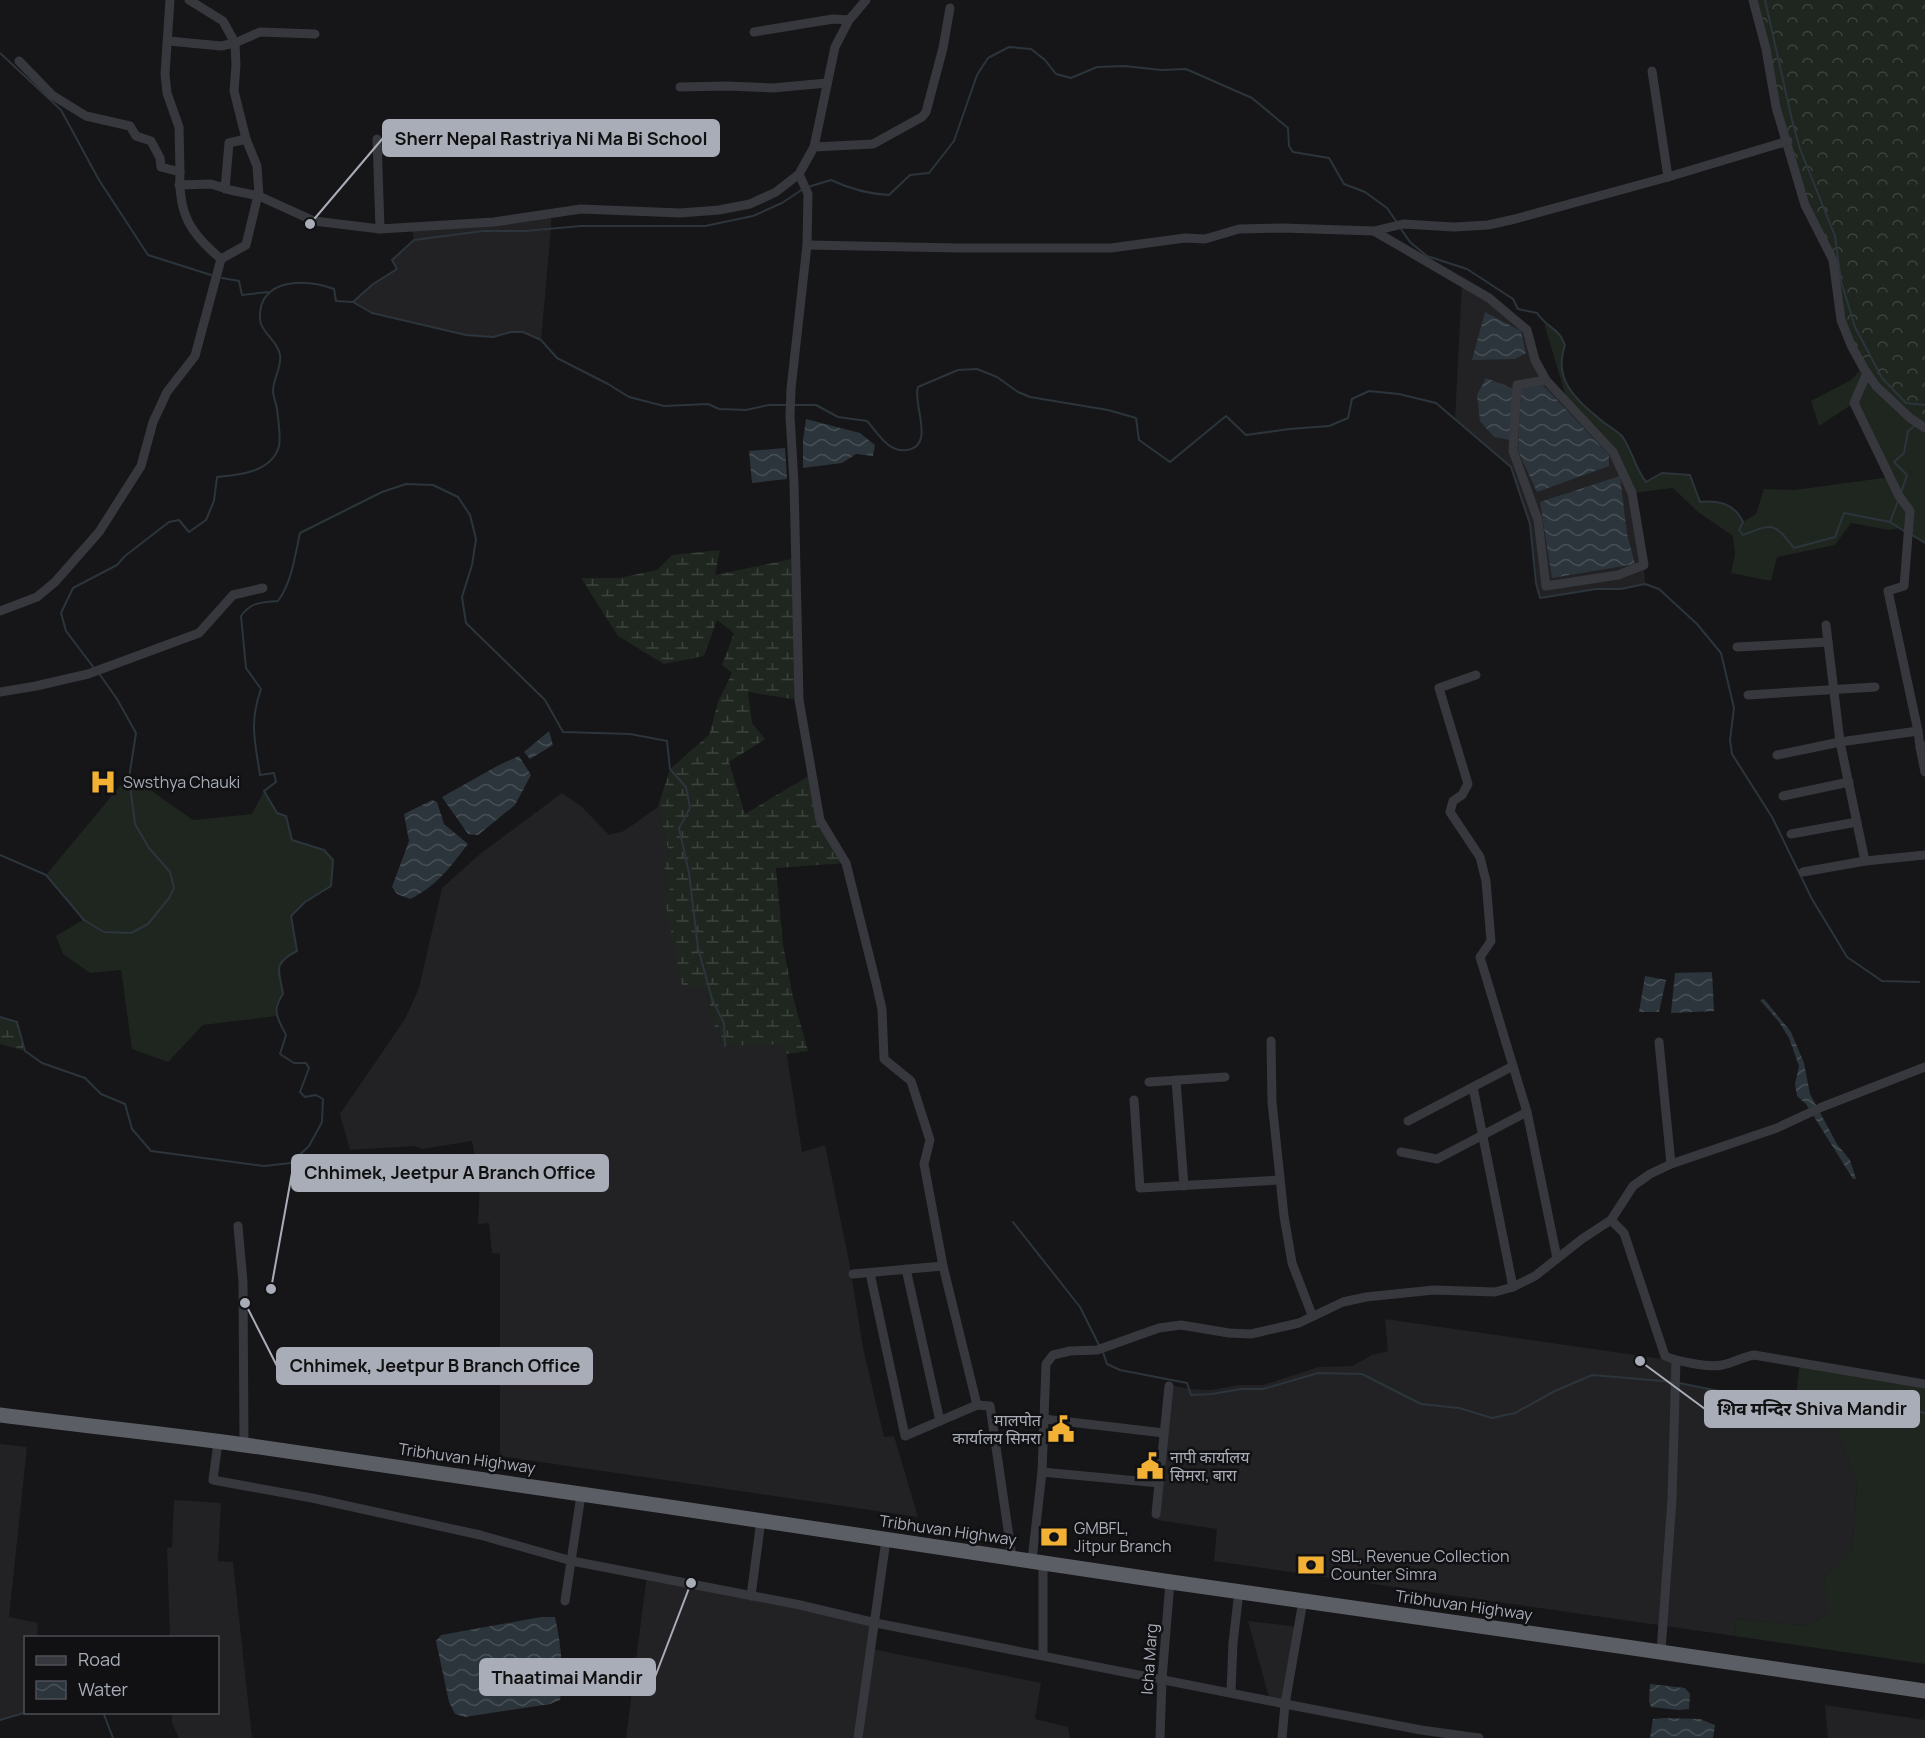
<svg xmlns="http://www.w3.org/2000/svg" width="1925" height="1738" font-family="Manrope,'Noto Sans Devanagari',sans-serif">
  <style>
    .built { fill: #222225 }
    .grass { fill: #1e261f }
    .forest { fill: url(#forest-crowns) }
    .wetland { fill: url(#wetland-marsh) }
    .water { fill: url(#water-waves) }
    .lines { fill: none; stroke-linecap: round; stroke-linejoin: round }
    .stream { stroke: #2c353c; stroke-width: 2 }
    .minor { stroke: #37383d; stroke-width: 9 }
    .trunk { stroke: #5b5e65; stroke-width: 15 }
    .labels { text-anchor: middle; stroke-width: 5; stroke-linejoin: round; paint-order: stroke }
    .poi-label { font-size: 16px; fill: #a8adb8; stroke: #111113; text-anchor: start }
    .street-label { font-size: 16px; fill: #a8adb8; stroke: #111113 }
    .leader { fill: none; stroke: #a8adb8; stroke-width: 2 }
    .callout-dot { fill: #a8adb8; stroke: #111113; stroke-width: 2 }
    .callout { fill: #a8adb8; stroke: #a8adb8; stroke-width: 2 }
    .callout-label { font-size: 18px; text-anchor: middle; font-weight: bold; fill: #111 }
  </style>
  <defs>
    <pattern id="forest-crowns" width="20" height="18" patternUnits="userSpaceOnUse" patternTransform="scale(1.5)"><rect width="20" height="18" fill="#1e261f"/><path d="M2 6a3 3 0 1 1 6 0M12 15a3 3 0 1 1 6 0" fill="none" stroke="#3c433d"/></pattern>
    <pattern id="wetland-marsh" width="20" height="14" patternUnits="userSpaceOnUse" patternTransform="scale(1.5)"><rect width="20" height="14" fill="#1e261f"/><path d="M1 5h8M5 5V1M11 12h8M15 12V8" fill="none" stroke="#3c433d"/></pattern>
    <pattern id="water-waves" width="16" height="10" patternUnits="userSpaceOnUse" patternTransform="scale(1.5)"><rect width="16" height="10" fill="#2c353c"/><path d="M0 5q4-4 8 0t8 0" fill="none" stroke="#485056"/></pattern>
  </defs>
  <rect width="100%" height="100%" fill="#161618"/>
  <g class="built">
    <path d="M551,214V229L541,340L523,332H511L493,337L466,335L370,312L353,302L373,284L396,269L392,260L414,241L412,228Z"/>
    <path d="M1462,283L1527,330L1546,380L1612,450L1632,493L1644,565L1645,584L1621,589H1596L1540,598L1536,583L1530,524L1511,467L1455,419Z"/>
    <path d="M562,793L582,807L609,835L624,831L658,807L670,857L663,861L670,894L664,896L706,987L715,1028H719L721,1042L725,1046L785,1043L802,1152L825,1145L849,1261L863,1348L884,1437L894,1436L918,1517L500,1456V1254L492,1253L489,1223L478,1224L480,1183L472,1141L422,1149L414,1146L350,1150L340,1114L405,1019L419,988L442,888L480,854Z"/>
    <path d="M1385,1319L1676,1361V1386L1682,1383L1754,1398L1830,1409L1857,1485L1852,1552L1824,1577L1829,1611L1808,1626L1736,1619L1735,1636L1214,1561L1217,1529L1157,1520L1159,1483L1171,1385L1188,1389L1211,1390L1239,1385H1263L1319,1367L1353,1366L1372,1355L1388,1351Z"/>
    <path d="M0,1444L27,1447L9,1617L38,1623L37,1637L26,1638V1712L28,1713L0,1720Z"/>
    <path d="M174,1500L221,1503L218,1561L233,1562L252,1738H179L172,1723V1713L218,1712V1638L170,1637L167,1548L172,1547Z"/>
    <path d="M647,1575L876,1623L872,1649L1041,1683L1035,1719L1068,1727L1070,1738H626Z"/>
    <path d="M1248,1621L1299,1627L1285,1704L1270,1701Z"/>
    <path d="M1825,1705L1925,1720V1738H1828Z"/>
  </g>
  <g class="grass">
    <path d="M1544,323L1561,334L1565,345C1552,383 1581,402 1607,424C1612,428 1618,432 1622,436C1632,450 1635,468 1645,482L1662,473L1690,475L1700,501C1718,500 1735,504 1743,522L1756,514L1764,489L1795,490L1890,477L1854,403L1819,426L1811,401L1851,380L1863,367L1925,428V543L1900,528L1890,530L1851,523L1835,545L1777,557L1771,581L1731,573L1735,554L1733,536L1698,512L1673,488L1632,493L1613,452L1568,404Z"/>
    <path d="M129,775L193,820L252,814L264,791L277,813L286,816L292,840L324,850L333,860L331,886L305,902L291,916L297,951C272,964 279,969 283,994L276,1004L277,1016L203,1025L168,1062L132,1049L121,970L90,973L63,954L56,936L83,920L46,875Z"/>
    <path d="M1800,1362L1925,1384V1664L1735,1636L1736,1619L1808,1626L1828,1612L1824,1577L1852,1551L1857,1485L1830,1409L1797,1406V1386Z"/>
  </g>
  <path class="forest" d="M1753,0H1925V428L1876,386L1841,320L1833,260L1805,205Z"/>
  <g class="wetland">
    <path d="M720,550L715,575L796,558L799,700L748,692L752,723L765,739L729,762L745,814L812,774L820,820L846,863L776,868L783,944L792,993L808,1051L786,1054L784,1044L725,1046L721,1042L719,1028H715L706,987L682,986L664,895L670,893L663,861L670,857L658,807L670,769L709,735L718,702L732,673L722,665L734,633L717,620L704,656L664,664L618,636L581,578H619L657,570L672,555Z"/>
    <path d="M0,1017L17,1022L25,1051L0,1044Z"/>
  </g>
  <g class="water">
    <path d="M1485,312L1521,331L1526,353L1515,359L1472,360Z"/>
    <path d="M1486,378L1514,389L1510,440L1494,437L1480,421L1477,395Z"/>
    <path d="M1543,385L1609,455V466L1537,492L1518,451L1521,388Z"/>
    <path d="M806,419L860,433L875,445L873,456L856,454L842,463L803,468V440Z"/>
    <path d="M785,448L787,479L752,483L749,451Z"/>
    <path d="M1620,476L1627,534L1635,564L1552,578L1540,502Z"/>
    <path d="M549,731L553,745L530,759L524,752Z"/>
    <path d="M519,756L531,775L515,805L478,835L468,834L442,797L499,765Z"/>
    <path d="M432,800L437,802L444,824L468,844C451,866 436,887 410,899L397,894L392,887L409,841L404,814Z"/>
    <path d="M1712,972L1714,1011L1671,1013L1675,973Z"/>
    <path d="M1645,976L1666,980L1659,1012H1639Z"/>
    <path d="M1764,999L1791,1032L1804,1063L1810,1094L1837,1144L1850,1160L1856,1179H1853L1806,1104L1797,1096L1795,1084L1799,1066L1789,1038L1779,1022L1760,1000Z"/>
    <path d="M541,1617H555C561,1643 564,1674 560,1700L550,1704L465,1717L455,1714L449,1702L436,1641L441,1635Z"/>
    <path d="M1650,1684L1685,1688L1690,1694L1689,1709L1678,1710L1651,1707L1649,1701Z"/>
    <path d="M1664,1718L1700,1719L1715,1725L1713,1738H1650L1653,1719Z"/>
  </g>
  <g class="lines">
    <g class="stream">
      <path d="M1765,0L1792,120L1800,149L1835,236L1841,281L1855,327L1882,378L1906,403L1925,405"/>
      <path d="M0,53L61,110L99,180L148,255L211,275"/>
      <path d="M808,187L831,180C848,188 869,194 889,195L910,175L929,173L954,141L977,75L988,58L1009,47L1031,49L1045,60L1056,74L1071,78L1097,67L1125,66L1161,70L1186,69L1252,98L1288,128L1289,146L1293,152L1329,158L1344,184L1365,192L1387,208L1396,221"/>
      <path d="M1401,229L1410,242L1427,256L1467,269L1513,299L1518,309L1537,313C1547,328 1559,328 1565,345C1552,381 1578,401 1603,422C1609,426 1617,431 1622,436C1632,450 1635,468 1646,482L1662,473L1690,475L1700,502C1718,500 1735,504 1743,522L1739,530L1743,535C1774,523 1773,522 1794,548L1835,537L1844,513L1890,522"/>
      <path d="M222,278L239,281L242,295L268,292"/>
      <path d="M353,302L372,313L466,335L493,337L511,332H523L541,340L557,358L608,384L629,397L664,406L708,404L719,409L746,410L769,405H788"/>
      <path d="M793,405H816L838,417L867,421C878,433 888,453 907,450C936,446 912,403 918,387L958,370L977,369L997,377L1018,392L1030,397L1108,410L1136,418L1139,440L1170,462L1226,416L1246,435L1289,429L1329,426L1348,418L1352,399L1369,391L1399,394L1436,403L1511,467L1530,524L1536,583L1540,598L1596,589H1621L1645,584L1659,589L1697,624L1721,653L1734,708L1730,740L1732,754L1772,817L1812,899L1847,957L1882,981L1919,982"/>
      <path d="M1901,493L1907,475L1894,462L1904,453L1908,431L1917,424"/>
      <path d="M1898,501L1890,522L1904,531"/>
      <path d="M1912,535L1925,543"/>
      <path d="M94,668L66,631L61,613L73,588L117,565L125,556L169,522L179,520L189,532L206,520L214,501L217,477C240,475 272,472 279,446C281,435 278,419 277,409C276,403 273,396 273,391C273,379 282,367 280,355C278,342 265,335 261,324C259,317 260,307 263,301C276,277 312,281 334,289L336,301L353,302L373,284L397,269L392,260L414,240L483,231H525L581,226H705L753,216L782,203L803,189"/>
      <path d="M0,855L46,875L84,920L104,932L131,933L148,924L169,898L174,888L170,872L149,848L135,824L129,778L136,733L117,699L98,672"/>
      <path d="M0,1017L17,1022L25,1051L42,1063L85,1078L101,1094L125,1104L132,1129L151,1151L264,1166L291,1163L309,1146L322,1122L323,1099L316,1095L305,1097L300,1092L309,1068L306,1063H294L280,1054L286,1035C278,1019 271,1011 283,994C279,969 272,964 297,951L291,916L305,902L331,886L333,860L324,850L292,840L286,816L277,813L264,791L276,782L274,773L260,775C255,742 249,723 261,689L246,668L241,616C251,602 262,602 278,601C292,582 295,555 300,533L382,492L406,484L433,485L458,497L470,515L476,539L472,565L462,597L466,623L545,700L563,732L630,734L667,741L670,769L686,787L690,808L679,828L689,873L698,948L712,999L724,1023L725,1046"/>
      <path d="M1013,1222L1080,1307L1100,1347"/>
      <path d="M1103,1352L1107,1364L1120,1370L1187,1383L1191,1395L1212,1394L1241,1389H1263L1318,1373L1362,1374L1421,1404L1459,1408L1492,1418L1515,1413L1553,1392L1592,1375L1674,1382"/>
      <path d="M1679,1383L1754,1398L1830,1409L1841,1401L1853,1399L1925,1413"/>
      <path d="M103,1712L113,1738"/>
      <path d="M0,1720L27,1712"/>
    </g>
    <g class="minor">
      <path d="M170,0L165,74L167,93L179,127L180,172"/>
      <path d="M189,0L223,21L235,43L236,65L234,91L246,139"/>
      <path d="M1753,0L1766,49L1776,107L1805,205L1833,260L1841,320L1851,345L1863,367L1876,386L1910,418L1925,428"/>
      <path d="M754,32L833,19L849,20"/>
      <path d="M169,41L221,46L235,43L260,32L315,34"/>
      <path d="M19,61L52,95L86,116L130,126L136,136L151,141L160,158L161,167L180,172C178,214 190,233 221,259"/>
      <path d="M1652,71L1668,177"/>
      <path d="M680,87L726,86L773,88L827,83"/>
      <path d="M377,139L380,229"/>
      <path d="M814,147L873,144L922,117L926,112L943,48L950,8"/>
      <path d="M799,174L808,194L807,245L791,389L790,416L794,483L799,700L820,820L846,863L876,983L882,1009L884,1059L911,1081L930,1140L924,1164L943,1266L977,1405L990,1406L1012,1557"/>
      <path d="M179,185L211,184L230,190L259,196L257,166L246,139L229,143L225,189"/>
      <path d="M1374,231L1489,298L1527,330L1535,360L1546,380L1613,452L1632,493L1644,565L1618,575L1546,586L1538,520L1513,451L1517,385L1546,380"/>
      <path d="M807,245L959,248H1111L1185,238L1205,239L1239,229L1282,228L1374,231L1403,224L1454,227L1488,225L1515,219L1668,177L1788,141"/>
      <path d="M1867,373L1854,403L1899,496L1910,511L1904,586L1888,591L1918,731"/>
      <path d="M0,611L37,597L55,582L99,532L141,466L153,422L167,392L195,356L221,259L246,245L257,199L259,196L314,221L380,229L494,222L581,209L680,213L719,210L750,204L776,192L799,174L814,147L835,47L849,20L866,0"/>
      <path d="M1826,625L1840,742L1865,861"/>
      <path d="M1737,647L1828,642"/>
      <path d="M1476,675L1439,688L1468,784L1462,795L1453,801L1450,812L1480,857L1486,881L1491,941L1480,957L1513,1066"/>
      <path d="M0,692L36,686L88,674L199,633L233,595L263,588"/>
      <path d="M1748,695L1875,687"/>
      <path d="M1925,746L1920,747L1925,772"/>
      <path d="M1777,755L1840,742L1918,731L1920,747"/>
      <path d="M1783,796L1849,782"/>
      <path d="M1791,834L1857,822"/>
      <path d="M1803,872L1865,861L1925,855"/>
      <path d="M1271,1041L1272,1102L1284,1216L1292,1263L1312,1315"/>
      <path d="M1659,1042L1671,1164"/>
      <path d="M1176,1080L1184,1186"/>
      <path d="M1149,1082L1225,1077"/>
      <path d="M1473,1087L1513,1287"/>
      <path d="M1134,1100L1140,1188L1280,1180"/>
      <path d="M1408,1121L1513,1066L1527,1112L1557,1258"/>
      <path d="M1401,1152L1437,1159L1527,1112"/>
      <path d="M1611,1220L1624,1233L1665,1356C1676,1361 1709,1368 1722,1365C1733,1363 1742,1357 1754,1355L1925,1384"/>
      <path d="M238,1226L243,1282L244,1445"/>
      <path d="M906,1269L940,1421"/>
      <path d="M870,1273L905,1436L977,1405"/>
      <path d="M853,1274L943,1266"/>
      <path d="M1044,1419L1164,1433"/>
      <path d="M218,1442L213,1480L312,1498L480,1535L572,1561L800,1605L876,1623L1285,1704L1421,1730L1479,1738"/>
      <path d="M1042,1472L1159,1483"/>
      <path d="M1156,1514L1169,1386"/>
      <path d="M1032,1560L1042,1472L1046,1364L1053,1355L1070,1351L1097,1350L1159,1328L1181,1325L1229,1333L1251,1334L1299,1323L1343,1302L1366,1297L1434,1290L1495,1292L1513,1287L1535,1276L1582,1239L1611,1220L1633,1186L1650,1174L1671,1164L1777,1128L1822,1107L1925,1067"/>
      <path d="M1043,1562V1655"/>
      <path d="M751,1596L761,1520"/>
      <path d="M565,1601L581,1495"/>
      <path d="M1661,1651L1672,1499L1676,1361"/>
      <path d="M1231,1692L1233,1643L1239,1591"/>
      <path d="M858,1738L886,1540"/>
      <path d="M1160,1738L1162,1679L1170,1582"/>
      <path d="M1282,1738L1285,1704L1303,1601"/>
    </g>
    <path class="trunk" d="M0,1415C84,1426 168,1434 252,1446C559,1489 864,1537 1171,1582C1422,1618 1674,1653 1925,1691"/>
  </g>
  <defs>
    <symbol id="hospital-bare" viewBox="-9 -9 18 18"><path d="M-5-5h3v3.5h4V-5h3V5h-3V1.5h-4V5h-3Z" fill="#f2b134" stroke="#111113" stroke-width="2.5" paint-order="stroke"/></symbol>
    <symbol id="civic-bare" viewBox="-9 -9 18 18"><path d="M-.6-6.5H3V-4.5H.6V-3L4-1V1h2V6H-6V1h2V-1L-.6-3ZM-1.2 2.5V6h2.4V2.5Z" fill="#f2b134" stroke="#111113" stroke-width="2.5" paint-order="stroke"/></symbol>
    <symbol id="bank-bare" viewBox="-9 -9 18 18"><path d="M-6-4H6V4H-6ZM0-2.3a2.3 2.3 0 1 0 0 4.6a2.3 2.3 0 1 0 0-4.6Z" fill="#f2b134" stroke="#111113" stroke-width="2.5" paint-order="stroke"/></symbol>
  </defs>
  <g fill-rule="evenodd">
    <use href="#hospital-bare" x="84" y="763" width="38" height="38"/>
    <use href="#civic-bare" x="1042" y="1410" width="38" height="38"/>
    <use href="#civic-bare" x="1131" y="1447" width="38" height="38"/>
    <use href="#bank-bare" x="1035" y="1518" width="38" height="38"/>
    <use href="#bank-bare" x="1292" y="1546" width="38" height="38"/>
  </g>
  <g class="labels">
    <g class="poi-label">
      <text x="123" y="788">Swsthya Chauki</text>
      <text x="1041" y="1426" text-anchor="end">मालपोत<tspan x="1041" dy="18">कार्यालय सिमरा</tspan></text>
      <text x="1170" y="1463">नापी कार्यालय<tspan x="1170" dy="18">सिमरा, बारा</tspan></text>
      <text x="1074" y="1534">GMBFL,<tspan x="1074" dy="18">Jitpur Branch</tspan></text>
      <text x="1331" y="1562">SBL, Revenue Collection<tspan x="1331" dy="18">Counter Simra</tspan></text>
    </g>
    <g class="street-label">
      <text transform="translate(467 1458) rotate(8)" y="6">Tribhuvan Highway</text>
      <text transform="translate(948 1530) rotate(8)" y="6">Tribhuvan Highway</text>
      <text transform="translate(1464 1605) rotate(8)" y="6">Tribhuvan Highway</text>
      <text transform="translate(1149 1659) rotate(-86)" y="6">Icha Marg</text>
    </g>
  </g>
  <path class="leader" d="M310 224L383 138M271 1289L292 1173M245 1303L277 1366M1640 1361L1705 1409M691 1583L655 1677"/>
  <g class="callout-dot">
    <circle cx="310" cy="224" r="6"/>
    <circle cx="271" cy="1289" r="6"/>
    <circle cx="245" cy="1303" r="6"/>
    <circle cx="1640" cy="1361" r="6"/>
    <circle cx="691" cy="1583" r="6"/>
  </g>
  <g class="callout">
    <rect x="383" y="120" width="336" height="36" rx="6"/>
    <rect x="292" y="1155" width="316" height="36" rx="6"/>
    <rect x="277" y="1348" width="315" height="36" rx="6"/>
    <rect x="1705" y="1391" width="214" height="36" rx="6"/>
    <rect x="480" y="1659" width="175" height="36" rx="6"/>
  </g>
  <g class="callout-label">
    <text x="551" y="145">Sherr Nepal Rastriya Ni Ma Bi School</text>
    <text x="450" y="1179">Chhimek, Jeetpur A Branch Office</text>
    <text x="435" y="1372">Chhimek, Jeetpur B Branch Office</text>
    <text x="1812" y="1415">शिव मन्दिर Shiva Mandir</text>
    <text x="567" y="1684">Thaatimai Mandir</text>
  </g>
  <rect x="24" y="1636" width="195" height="78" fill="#111113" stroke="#4d4f55" stroke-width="1.5"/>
  <rect x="36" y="1656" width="30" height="9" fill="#37383d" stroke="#4d4f55" stroke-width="1.5"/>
  <text x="78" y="1666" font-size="18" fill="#a8adb8">Road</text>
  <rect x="36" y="1681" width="30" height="18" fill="url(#water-waves)" stroke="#4d4f55" stroke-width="1.5"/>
  <text x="78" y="1696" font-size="18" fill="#a8adb8">Water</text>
</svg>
